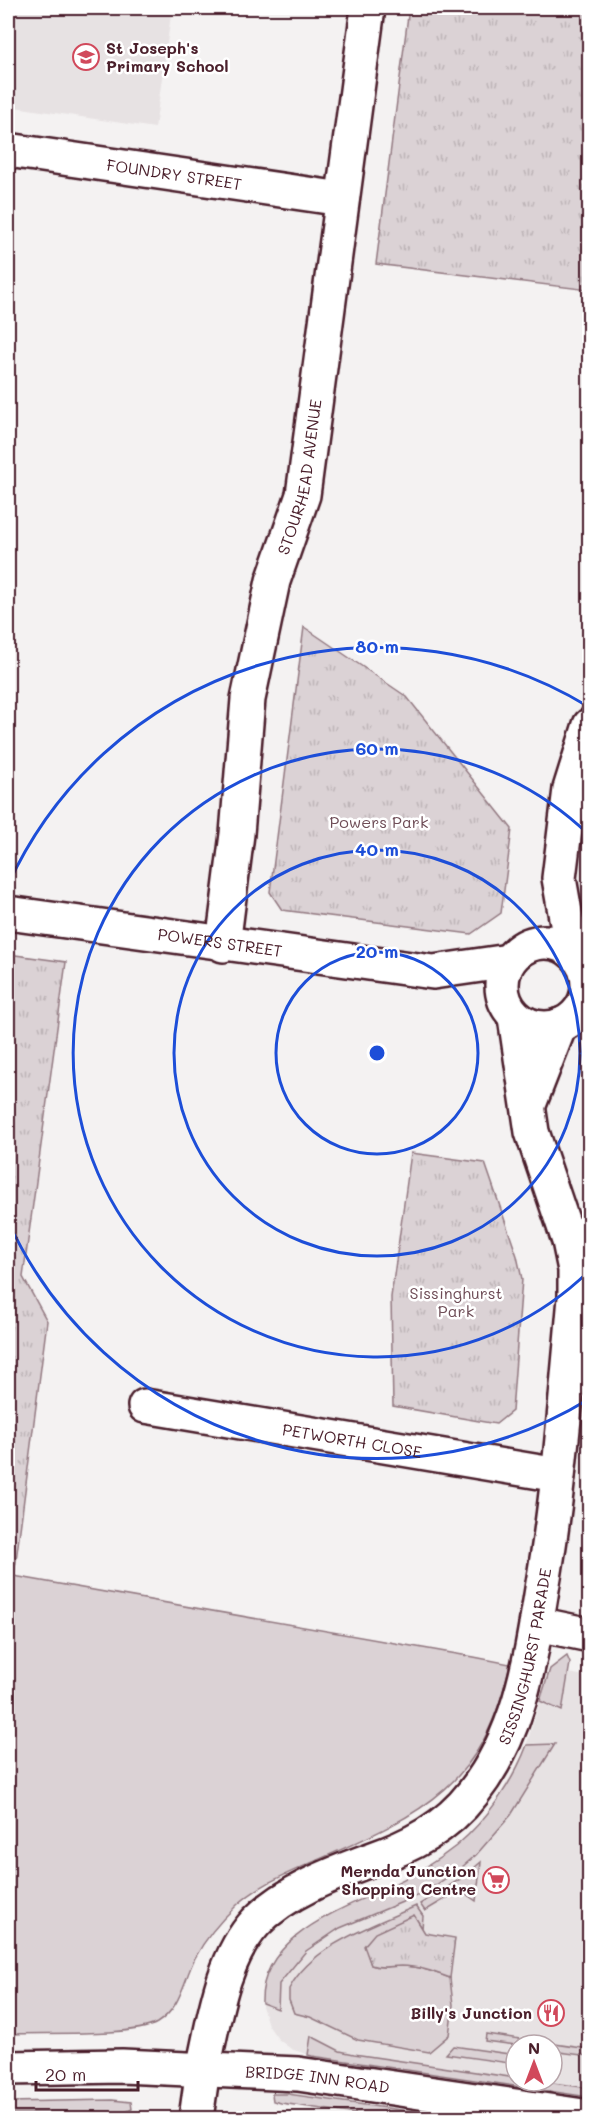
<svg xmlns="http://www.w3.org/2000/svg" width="597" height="2126" font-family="Mali,sans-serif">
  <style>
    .built { fill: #e7e2e3; fill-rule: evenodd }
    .green { fill: #dbd2d5; stroke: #927880; stroke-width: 1.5 }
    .park { fill: url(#park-tufts); stroke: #927880; stroke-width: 1.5 }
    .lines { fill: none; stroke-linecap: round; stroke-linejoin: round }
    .minor-casing { stroke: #4a1f2b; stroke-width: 38 }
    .major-casing { stroke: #4a1f2b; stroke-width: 38 }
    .minor { stroke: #fff; stroke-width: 33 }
    .major { stroke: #fff; stroke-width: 33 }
    .ring { fill: none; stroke: #1d4ed8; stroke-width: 3 }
    .labels { text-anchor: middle; stroke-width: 5; stroke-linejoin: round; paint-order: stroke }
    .poi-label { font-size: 16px; font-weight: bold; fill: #4a1f2b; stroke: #fff; text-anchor: end }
    .street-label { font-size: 16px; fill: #4a1f2b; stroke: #fff }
    .park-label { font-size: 16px; fill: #6e4c56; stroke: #fff }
    .centre { fill: #1d4ed8; stroke: #fff; stroke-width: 3 }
    .ring-label { font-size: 18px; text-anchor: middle; font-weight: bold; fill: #1d4ed8; stroke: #fff; stroke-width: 5; stroke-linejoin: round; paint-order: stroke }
  </style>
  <defs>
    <pattern id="park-tufts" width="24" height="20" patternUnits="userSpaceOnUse" patternTransform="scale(1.5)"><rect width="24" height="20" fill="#dbd2d5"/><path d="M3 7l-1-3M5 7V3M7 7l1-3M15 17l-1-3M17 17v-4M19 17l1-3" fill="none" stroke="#bdb4b7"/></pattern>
  </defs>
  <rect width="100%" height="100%" fill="#f4f2f2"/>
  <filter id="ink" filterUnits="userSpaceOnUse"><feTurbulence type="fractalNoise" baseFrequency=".0167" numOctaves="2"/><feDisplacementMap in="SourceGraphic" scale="12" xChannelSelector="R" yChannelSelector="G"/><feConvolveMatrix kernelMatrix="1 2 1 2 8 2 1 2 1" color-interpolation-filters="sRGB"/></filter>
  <g filter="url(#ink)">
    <g class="built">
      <path d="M8,8H172L155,128L8,106Z"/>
      <path d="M550,1669L589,1677V2097L312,2056L291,2049L278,2039L268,2025L262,2006V1990L273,1963L285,1946L306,1929L328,1915L416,1873L457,1845L477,1825L496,1802L524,1752ZM516,2045H552V2081H516Z"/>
    </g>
    <g class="green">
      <path d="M8,1575L474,1657L510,1664C484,1785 424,1813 320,1859C291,1872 261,1883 237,1905C220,1921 206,1937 195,1958C183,1982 181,2008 157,2023C133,2037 40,2032 8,2034Z"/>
      <path d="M567,1656L570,1663L562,1711L540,1701L550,1669Z"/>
      <path d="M555,1744L511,1815L476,1855L461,1868L424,1893L340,1928L306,1951L279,1984L278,2009L262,2003C260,1936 341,1910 390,1886C413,1875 436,1862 456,1846C487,1820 513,1782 527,1745Z"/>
      <path d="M481,1862L476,1901L460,1890L425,1911L420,1904L462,1878Z"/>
      <path d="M416,1906L423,1916L422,1928L414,1916L365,1946L371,1965C382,1969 390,1966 401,1966C418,1966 434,1972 450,1978L453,2005L449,2035L429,2052L358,2040L310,2017L294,2013L289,2000V1989C313,1944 373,1926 416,1906Z"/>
      <path d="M486,2034L589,2049V2056L552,2051V2045H516L485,2041Z"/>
      <path d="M311,2036L340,2051L354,2054L516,2078V2081H538L589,2088V2097L312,2056L308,2055Z"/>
      <path d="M453,2046L516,2055V2064L446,2054Z"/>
      <path d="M272,2094H288L456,2118H384L281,2103L273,2101Z"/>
      <path d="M112,2100L131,2102L132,2109L124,2113H8V2102Z"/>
    </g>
    <g class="park">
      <path d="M409,8H589V290L376,264Z"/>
      <path d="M304,627L407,697L512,829L501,913L471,934L282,910L270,892Z"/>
      <path d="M8,954L66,962L23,1277L47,1321L14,1576L8,1575Z"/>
      <path d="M411,1153L485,1163L517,1256L522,1279L512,1411L496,1424L393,1406L391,1297Z"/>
      <path d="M414,1915L425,1933L455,1938L450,1978C434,1972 418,1966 401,1966C390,1966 382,1969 371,1965L364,1946L375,1933Z"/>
    </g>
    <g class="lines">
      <defs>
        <g id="minor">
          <path id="s1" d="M8,150L342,199"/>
          <path id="s2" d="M8,913L433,972L509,961"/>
          <circle cx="545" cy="985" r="43"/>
          <path id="s3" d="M223,945L237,834L248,699L273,581L303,495L368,8"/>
          <path d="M572,952L559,878L570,789L590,725"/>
          <path d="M530,1102L560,1025"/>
          <path id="s4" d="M145,1406L558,1475"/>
          <path d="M537,1624L590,1635"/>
          <path id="s5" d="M203,2069C214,2021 221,1960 256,1922C285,1892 332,1874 370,1860C411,1846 446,1828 473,1793C520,1733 530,1662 542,1589C559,1493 566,1395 575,1298V1270L569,1241L532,1132L515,1017"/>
        </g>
        <g id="major">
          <path id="s6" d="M8,2068L122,2066L298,2074L590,2117"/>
          <path d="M196,2118L203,2069"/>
        </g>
      </defs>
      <use href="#minor" class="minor-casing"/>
      <use href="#major" class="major-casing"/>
      <use href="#minor" class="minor"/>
      <use href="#major" class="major"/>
    </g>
  </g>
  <g class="ring">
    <circle cx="377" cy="1053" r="101"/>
    <circle cx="377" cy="1053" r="203"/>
    <path d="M588 1272A304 304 0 1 1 588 834"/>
    <path d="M589 1399A406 406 0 0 1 8 1221M8 885A406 406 0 0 1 589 707"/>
  </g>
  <defs>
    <symbol id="school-ring" viewBox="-11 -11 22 22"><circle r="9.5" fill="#fff" stroke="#d1495b" stroke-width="1.5"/><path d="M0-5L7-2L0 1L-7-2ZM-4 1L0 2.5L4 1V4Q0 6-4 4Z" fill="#d1495b"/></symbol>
    <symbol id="supermarket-ring" viewBox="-11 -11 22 22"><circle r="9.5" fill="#fff" stroke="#d1495b" stroke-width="1.5"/><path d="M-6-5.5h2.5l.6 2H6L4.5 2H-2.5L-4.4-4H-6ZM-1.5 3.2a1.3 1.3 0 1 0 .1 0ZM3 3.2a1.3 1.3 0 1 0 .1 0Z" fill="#d1495b"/></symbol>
    <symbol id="restaurant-ring" viewBox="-11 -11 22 22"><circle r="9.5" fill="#fff" stroke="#d1495b" stroke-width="1.5"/><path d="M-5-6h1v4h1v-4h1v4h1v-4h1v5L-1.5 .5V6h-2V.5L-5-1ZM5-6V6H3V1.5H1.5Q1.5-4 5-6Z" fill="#d1495b"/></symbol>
  </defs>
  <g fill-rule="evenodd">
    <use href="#school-ring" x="71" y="42" width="30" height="30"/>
    <use href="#supermarket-ring" x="481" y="1865" width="30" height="30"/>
    <use href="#restaurant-ring" x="536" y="1998" width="30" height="30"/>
  </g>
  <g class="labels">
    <g class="poi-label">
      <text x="106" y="54" text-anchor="start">St Joseph's<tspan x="106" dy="18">Primary School</tspan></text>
      <text x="476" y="1877">Mernda Junction<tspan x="476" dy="18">Shopping Centre</tspan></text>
      <text x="532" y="2019">Billy's Junction</text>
    </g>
    <g class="street-label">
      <text dy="6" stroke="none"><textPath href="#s1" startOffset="168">FOUNDRY STREET</textPath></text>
      <text dy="6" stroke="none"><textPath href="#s3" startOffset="476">STOURHEAD AVENUE</textPath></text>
      <text dy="6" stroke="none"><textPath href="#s2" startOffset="214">POWERS STREET</textPath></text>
      <text dy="6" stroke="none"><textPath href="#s4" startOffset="210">PETWORTH CLOSE</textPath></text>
      <text dy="6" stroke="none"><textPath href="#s5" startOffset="562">SISSINGHURST PARADE</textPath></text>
      <text dy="6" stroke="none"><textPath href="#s6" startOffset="310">BRIDGE INN ROAD</textPath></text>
    </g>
    <g class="park-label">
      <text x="379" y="828">Powers Park</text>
      <text x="456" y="1299">Sissinghurst<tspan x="456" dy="18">Park</tspan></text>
    </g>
  </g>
  <circle cx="377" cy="1053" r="9" class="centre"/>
  <g class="ring-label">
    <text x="377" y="653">80 m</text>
    <text x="377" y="755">60 m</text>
    <text x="377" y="856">40 m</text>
    <text x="377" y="958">20 m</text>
  </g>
  <rect width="597" height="2126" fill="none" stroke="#fff" stroke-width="30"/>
  <rect x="15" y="15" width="567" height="2096" fill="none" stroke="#4a1f2b" stroke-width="2" filter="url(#ink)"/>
  <g transform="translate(534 2063)"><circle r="28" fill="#ffffff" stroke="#b7a5aa" stroke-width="1.5"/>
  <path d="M0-4.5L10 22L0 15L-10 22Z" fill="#d1495b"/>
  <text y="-9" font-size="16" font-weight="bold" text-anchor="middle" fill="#4a1f2b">N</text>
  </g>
  <path d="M36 2081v9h102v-9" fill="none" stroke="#4a1f2b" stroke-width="3"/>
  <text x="45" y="2081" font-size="18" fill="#4a1f2b" stroke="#ffffff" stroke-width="4.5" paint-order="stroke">20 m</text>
</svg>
